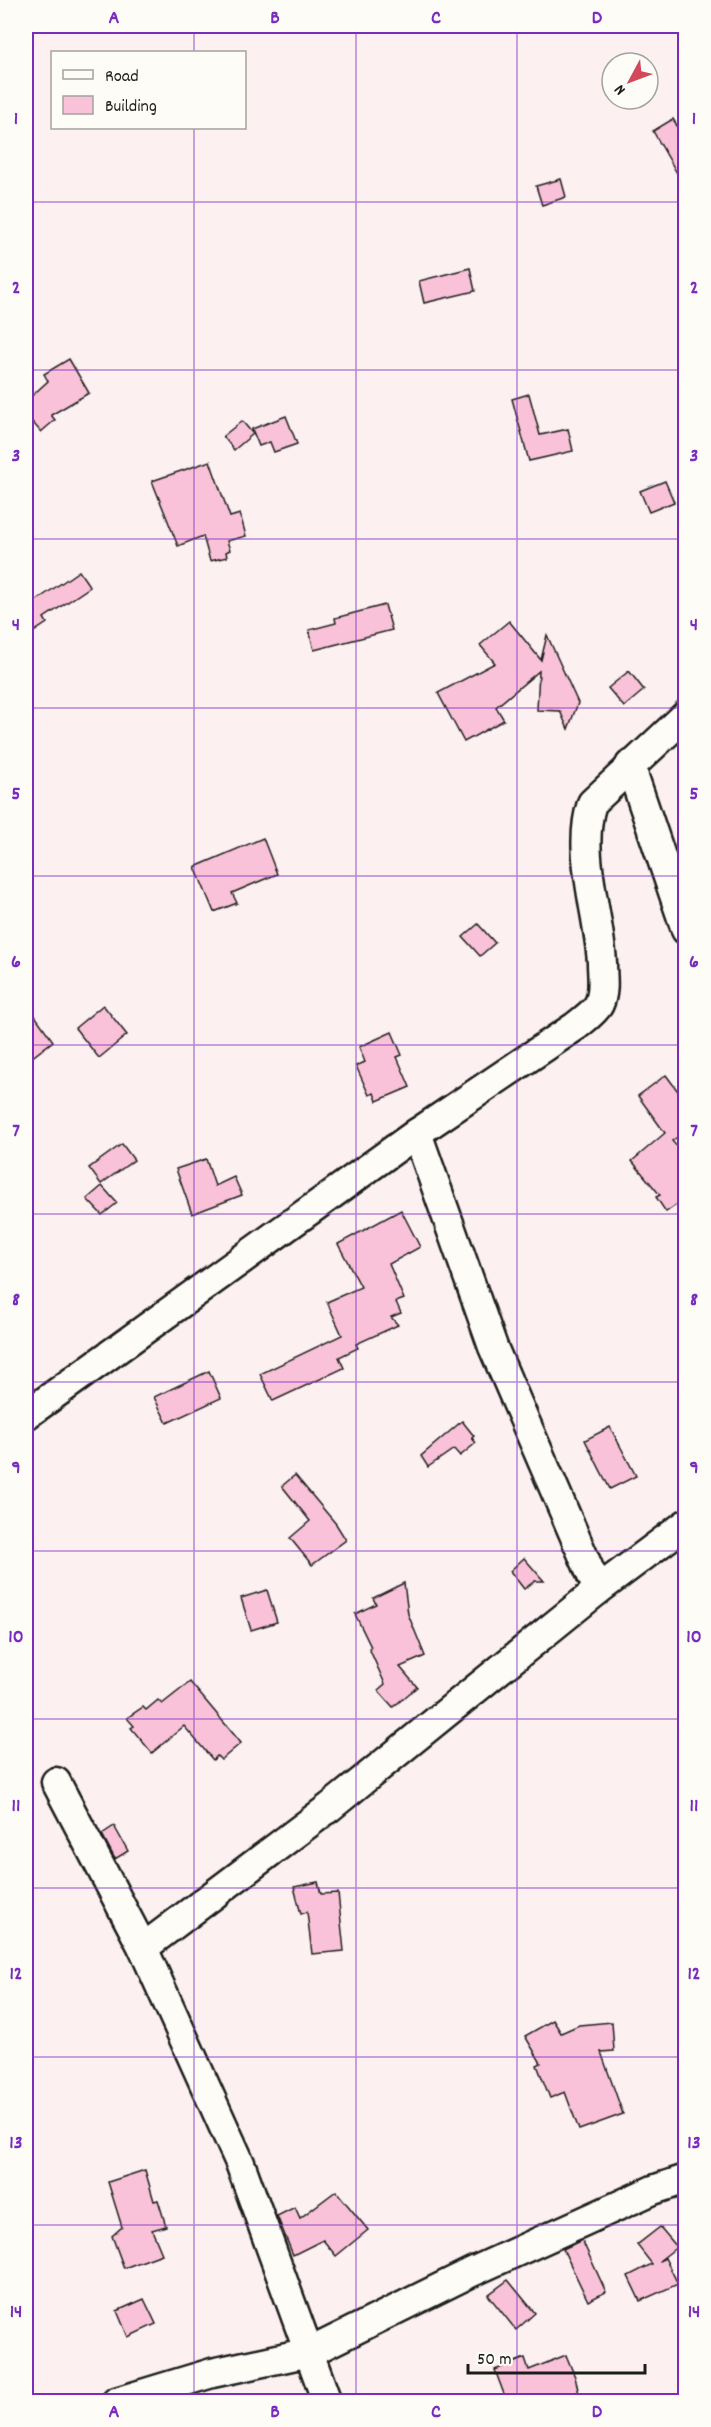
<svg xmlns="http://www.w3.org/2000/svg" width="711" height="2427" font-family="Dekko,sans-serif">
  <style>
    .building { fill: #fac2d9; stroke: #1c1c1c; stroke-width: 1.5 }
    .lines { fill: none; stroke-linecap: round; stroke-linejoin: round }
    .street-casing { stroke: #1c1c1c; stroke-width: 33 }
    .street { stroke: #fdfcf7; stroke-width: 28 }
    .grid { fill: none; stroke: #7b2cbf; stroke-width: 1.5; stroke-opacity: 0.55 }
    .neatline { fill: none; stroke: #7b2cbf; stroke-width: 2 }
    .grid-label { font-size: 20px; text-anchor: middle; font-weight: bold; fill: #7b2cbf }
  </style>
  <rect width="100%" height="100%" fill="#fcf0f1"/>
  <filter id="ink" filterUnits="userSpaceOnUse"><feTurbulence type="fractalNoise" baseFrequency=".0167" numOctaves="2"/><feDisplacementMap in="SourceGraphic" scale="12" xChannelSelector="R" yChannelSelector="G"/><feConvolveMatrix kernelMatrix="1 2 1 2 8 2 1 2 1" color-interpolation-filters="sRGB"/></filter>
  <g filter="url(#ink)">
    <g class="building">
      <path d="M673,119L686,141V189L653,131Z"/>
      <path d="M561,179L566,197L542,205L536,186Z"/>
      <path d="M470,268L475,291L424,303L419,281Z"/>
      <path d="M69,359L89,393L51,415L55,420L41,432L26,415V401L48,381L44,374Z"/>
      <path d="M529,394L540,435L568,429L573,451L529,461L512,399Z"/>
      <path d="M286,416L297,444L274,452L270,442L259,446L252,429Z"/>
      <path d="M242,421L253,434L234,450L223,436Z"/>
      <path d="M210,461L230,517L240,514L246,536L227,541L230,550L226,552L227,557L210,561L203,536L178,546L152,481Z"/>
      <path d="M665,481L674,502L649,512L640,491Z"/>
      <path d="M79,571L90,587L44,618L47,623L26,637V589L34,602Z"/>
      <path d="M385,605L392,630L314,650L309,630L336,623L335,618Z"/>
      <path d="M509,621L541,660L547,635L578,703L568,729L560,711L537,710L539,671L496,707L504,720L464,742L438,693L495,663L480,645Z"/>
      <path d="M629,671L644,690L624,707L608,688Z"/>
      <path d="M263,838L277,874L232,893L237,903L214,912L195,867Z"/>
      <path d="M478,924L495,943L480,956L463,937Z"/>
      <path d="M26,1003L53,1041L26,1062Z"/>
      <path d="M103,1005L127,1035L99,1058L75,1028Z"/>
      <path d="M392,1032L402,1055L397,1057L410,1087L377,1101L374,1093L369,1095L356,1066L365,1062L359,1047Z"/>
      <path d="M666,1075L686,1102V1131L672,1141L686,1157V1198L666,1212L656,1197L660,1195L632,1161L665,1133L638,1096Z"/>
      <path d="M122,1144L134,1160L101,1184L89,1168Z"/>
      <path d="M206,1159L215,1186L234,1177L242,1195L192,1214L176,1169Z"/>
      <path d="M102,1186L117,1203L102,1215L87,1199Z"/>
      <path d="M401,1210L420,1247L389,1264L404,1299L396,1302L401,1313L391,1317L398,1325L356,1344L358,1348L339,1357L344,1368L273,1401L260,1374L342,1335L327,1302L361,1287L338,1244Z"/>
      <path d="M209,1371L221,1398L167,1423L154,1397Z"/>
      <path d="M462,1421L474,1436L472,1438L476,1443L460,1456L454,1449L428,1467L421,1456Z"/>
      <path d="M610,1427L636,1476L610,1489L585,1440Z"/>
      <path d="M295,1475L336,1524L346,1540L312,1565L290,1538L310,1521L282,1486Z"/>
      <path d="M524,1558L544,1581H535L524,1589L510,1571Z"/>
      <path d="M404,1583L408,1614L425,1656L400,1667L417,1687L393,1707L378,1690L385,1684L369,1648L371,1647L355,1614L376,1604L373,1598Z"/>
      <path d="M267,1590L277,1622L251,1630L241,1598Z"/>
      <path d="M190,1682L241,1743L221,1760L217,1756L213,1760L184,1726L152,1753L131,1728L134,1726L127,1718L143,1707L146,1710L158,1700L162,1704Z"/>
      <path d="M114,1826L128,1851L115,1859L102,1834Z"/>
      <path d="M318,1882L321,1894L338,1893L344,1951L312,1954L307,1912L301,1914L294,1887Z"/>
      <path d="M553,2020L561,2033L579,2025L612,2022L614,2051L601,2052L623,2114L579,2130L565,2092L550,2098L537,2065L541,2063L525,2036Z"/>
      <path d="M145,2170L154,2201L158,2200L166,2226L152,2230L162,2254L124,2268L112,2236L122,2227L108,2182Z"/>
      <path d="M336,2191L368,2230L336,2256L323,2240L293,2255L277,2216L295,2207L300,2218Z"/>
      <path d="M660,2227L677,2247L659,2261L665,2258L678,2284L640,2301L628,2276L652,2264L637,2245Z"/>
      <path d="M582,2240L606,2292L588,2301L563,2249Z"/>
      <path d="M508,2280L535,2313L516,2330L488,2295Z"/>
      <path d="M144,2299L156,2324L128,2337L117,2311Z"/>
      <path d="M566,2355L575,2377L581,2402H507L495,2370L525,2358L529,2370Z"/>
    </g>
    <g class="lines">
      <defs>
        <g id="street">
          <path d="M630,765L686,930"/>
          <path d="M417,1133L493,1347L598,1590"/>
          <path d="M26,1415L417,1133L576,1026C583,1020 595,1012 599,1004C605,991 602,976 602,963C599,912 576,852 592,803L686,715"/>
          <path d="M56,1782L143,1948L240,2163L327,2402"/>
          <path d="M143,1948L330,1807L598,1590L686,1524"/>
          <path d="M116,2402L212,2373L310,2352L472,2272L653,2190L686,2179"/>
        </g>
      </defs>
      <use href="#street" class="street-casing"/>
      <use href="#street" class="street"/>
    </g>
  </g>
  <path class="grid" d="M194,26V52M356,26V2402M517,26V2402M194,128V2402M26,202H686M26,370H686M26,539H686M26,708H686M26,876H686M26,1045H686M26,1214H686M26,1382H686M26,1551H686M26,1719H686M26,1888H686M26,2057H686M26,2225H686"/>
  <rect width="711" height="2427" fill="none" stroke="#fdfcf7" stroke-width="66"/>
  <rect x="51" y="51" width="195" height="78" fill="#fdfcf7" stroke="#a3a29f" stroke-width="1.5"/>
  <rect x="63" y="70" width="30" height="9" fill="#fdfcf7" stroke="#a3a29f" stroke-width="1.5"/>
  <text x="105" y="81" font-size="18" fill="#1c1c1c">Road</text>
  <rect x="63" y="96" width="30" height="18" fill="#fac2d9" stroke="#a3a29f" stroke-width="1.5"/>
  <text x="105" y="111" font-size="18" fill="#1c1c1c">Building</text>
  <g transform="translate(630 81) rotate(229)"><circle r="28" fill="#fdfcf7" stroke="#a3a29f" stroke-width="1.5"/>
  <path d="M0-4.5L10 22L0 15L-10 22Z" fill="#d1495b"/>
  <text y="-9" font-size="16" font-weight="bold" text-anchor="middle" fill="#1c1c1c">N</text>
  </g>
  <path d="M468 2364v9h177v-9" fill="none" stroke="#1c1c1c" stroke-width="3"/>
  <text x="477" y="2364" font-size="18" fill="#1c1c1c" stroke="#fdfcf7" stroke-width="4.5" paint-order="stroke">50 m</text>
  <rect x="33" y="33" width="645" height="2361" class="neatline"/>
  <g class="grid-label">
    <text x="114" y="23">A</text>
    <text x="275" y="23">B</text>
    <text x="436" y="23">C</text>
    <text x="597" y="23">D</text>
    <text x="16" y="124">1</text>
    <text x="694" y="124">1</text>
    <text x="16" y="293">2</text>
    <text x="694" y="293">2</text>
    <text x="16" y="461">3</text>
    <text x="694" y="461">3</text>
    <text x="16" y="630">4</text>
    <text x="694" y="630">4</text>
    <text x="16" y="799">5</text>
    <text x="694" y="799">5</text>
    <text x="16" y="967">6</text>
    <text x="694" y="967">6</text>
    <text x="16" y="1136">7</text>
    <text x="694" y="1136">7</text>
    <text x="16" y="1305">8</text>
    <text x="694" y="1305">8</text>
    <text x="16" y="1473">9</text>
    <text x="694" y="1473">9</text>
    <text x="16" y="1642">10</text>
    <text x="694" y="1642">10</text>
    <text x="16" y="1811">11</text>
    <text x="694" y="1811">11</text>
    <text x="16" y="1979">12</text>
    <text x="694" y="1979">12</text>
    <text x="16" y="2148">13</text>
    <text x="694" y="2148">13</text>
    <text x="16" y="2317">14</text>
    <text x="694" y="2317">14</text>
    <text x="114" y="2417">A</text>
    <text x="275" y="2417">B</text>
    <text x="436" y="2417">C</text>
    <text x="597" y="2417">D</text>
  </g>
</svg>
